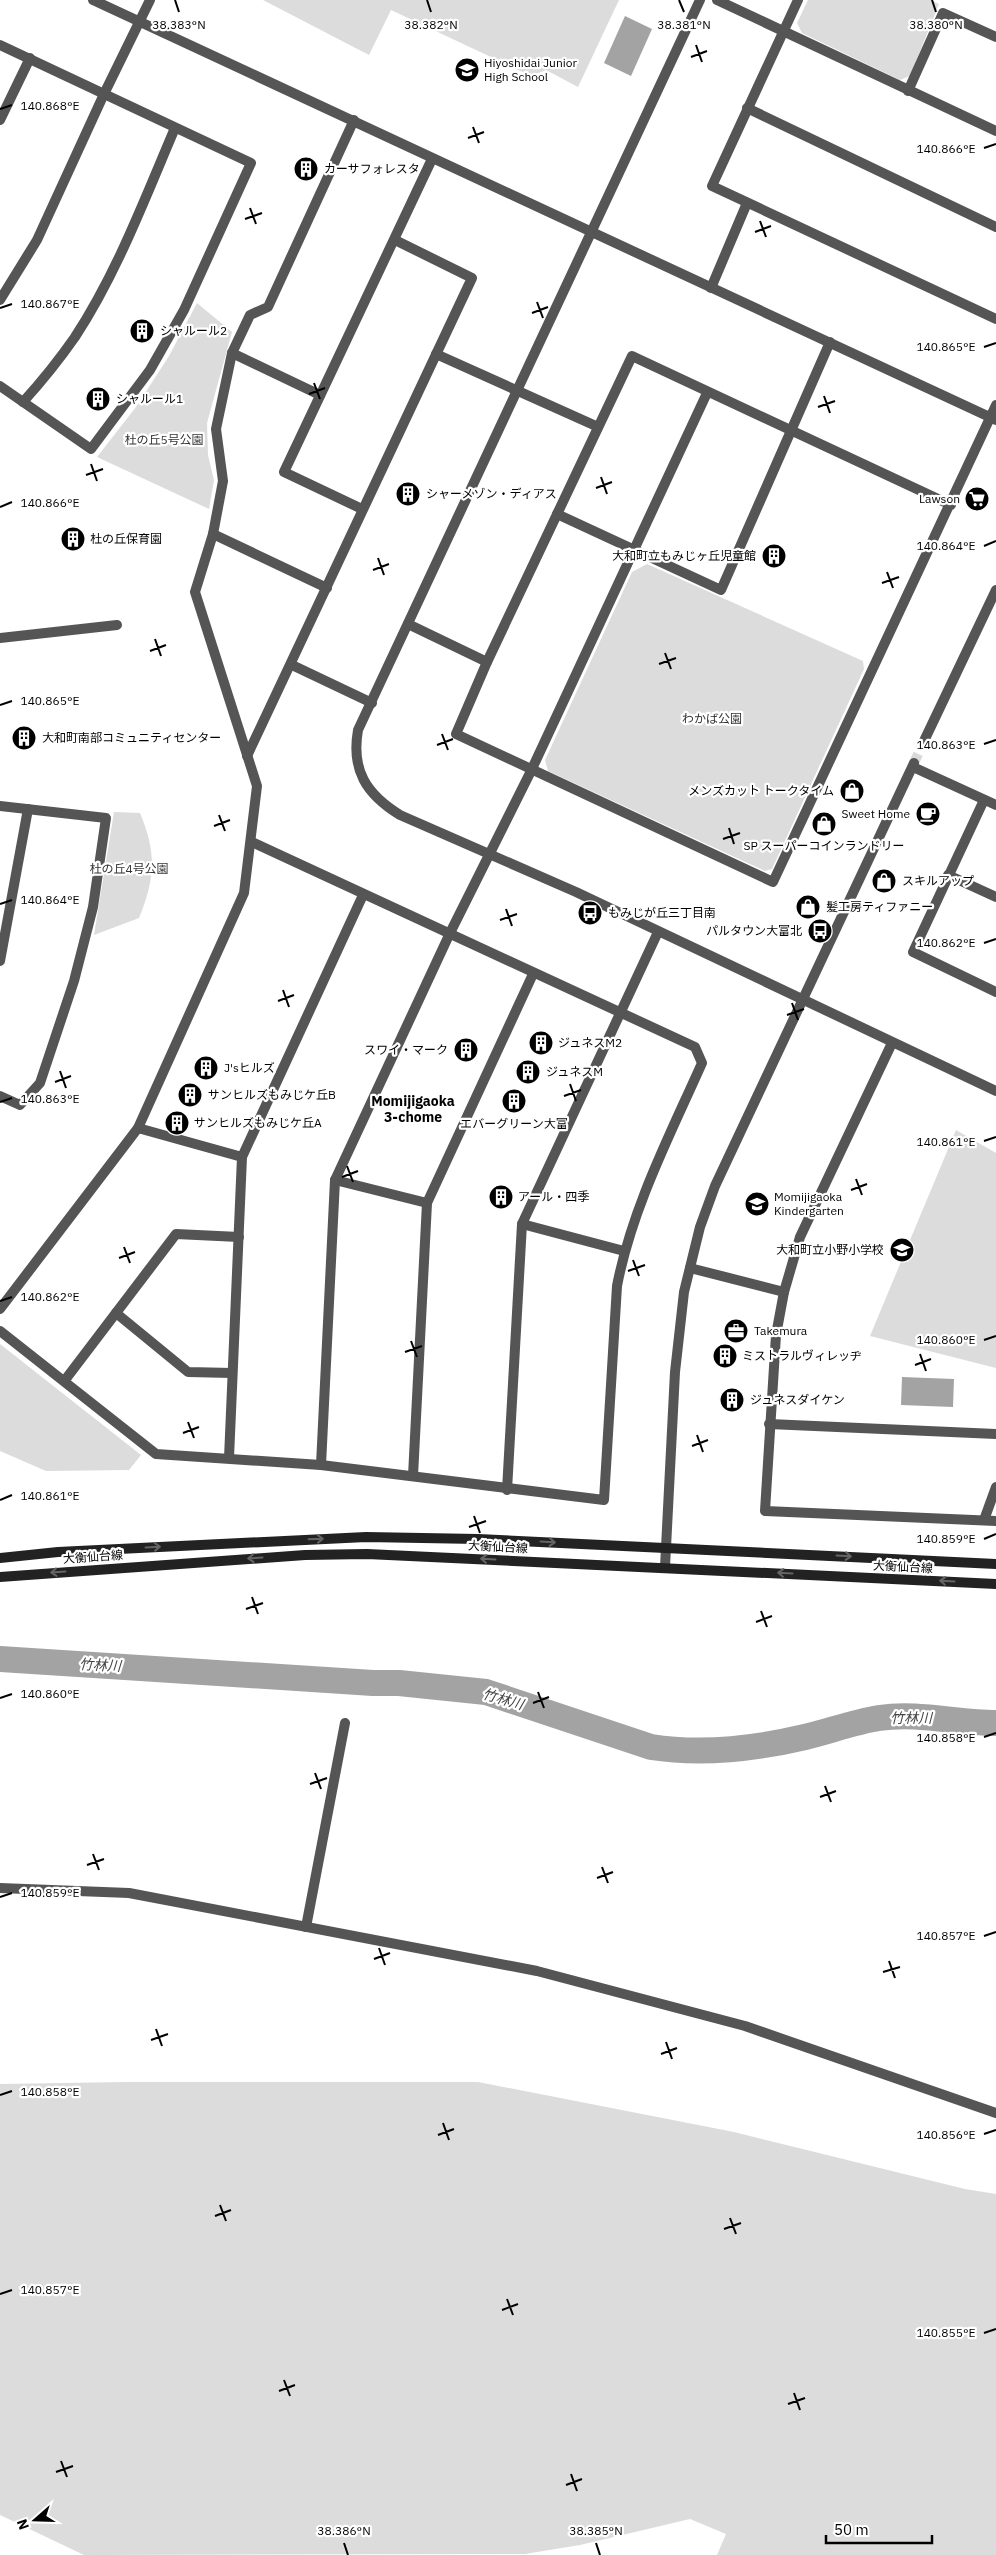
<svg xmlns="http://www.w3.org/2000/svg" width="996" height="2555" font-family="'IBM Plex Sans','Noto Sans JP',sans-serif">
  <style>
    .green { fill: #dcdcdc }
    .water { fill: #a3a3a3 }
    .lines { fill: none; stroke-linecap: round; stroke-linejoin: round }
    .river { stroke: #a3a3a3; stroke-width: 26 }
    .tertiary-tunnel { stroke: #d9d9d9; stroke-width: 10; stroke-dasharray: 10 5; stroke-linecap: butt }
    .minor { stroke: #555; stroke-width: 10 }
    .tertiary { stroke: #555; stroke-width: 10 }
    .secondary { stroke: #222; stroke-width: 10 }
    .oneway { stroke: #646464 }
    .ticks { fill: none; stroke: #000; stroke-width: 2 }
    .labels { text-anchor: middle; stroke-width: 4.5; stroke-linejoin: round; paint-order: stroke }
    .poi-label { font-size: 12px; fill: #000; stroke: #fff; text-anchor: start }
    .park-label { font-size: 12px; fill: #333; stroke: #fff }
    .street-label { font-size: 12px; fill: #000; stroke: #fff }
    .neighbourhood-label { font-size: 14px; font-weight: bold; fill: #000; stroke: #fff }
    .water-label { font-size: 14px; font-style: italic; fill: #444; stroke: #fff }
    .ticks-label { font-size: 12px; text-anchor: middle; fill: #000; stroke: #fff; stroke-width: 4.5; stroke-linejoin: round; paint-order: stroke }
  </style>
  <rect width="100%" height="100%" fill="#fff"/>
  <g class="green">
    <path d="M263,0H619L578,87L546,70L531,76L391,10L369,55Z"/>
    <path d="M808,0H931L939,4L910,76L900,80L802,33L797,23Z"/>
    <path d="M197,303L232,332L207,423L208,455L214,480L209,509L97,457L136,407L169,356Z"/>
    <path d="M647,564L863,661L864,669L772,869L765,871L548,771L545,760L632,572Z"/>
    <path d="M114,812L140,813C157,854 155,878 139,918L94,935Z"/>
    <path d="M956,1130L996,1153V1368L870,1336Z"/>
    <path d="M0,1344L141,1455L129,1470L46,1471L0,1451Z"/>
    <path d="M125,2082H478L734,2132L965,2189L996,2194V2555H717L726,2534L690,2519L580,2545L525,2554L84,2555L0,2515V2084Z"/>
  </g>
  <g class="water">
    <path d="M625,16L652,29L631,76L604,63Z"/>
    <path d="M902,1377L954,1379L953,1407L901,1405Z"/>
  </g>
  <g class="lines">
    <path class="river" d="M0,1659L373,1683H399L486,1692L651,1747C703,1755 754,1749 805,1737C830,1731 854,1722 879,1718C918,1712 957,1723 996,1723"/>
    <path class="tertiary-tunnel" d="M914,763L924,741"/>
    <g class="minor">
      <path d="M700,0L358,730C351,770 366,794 400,815L576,892L996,1091"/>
      <path d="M717,0L996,131"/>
      <path d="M798,0L712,186L996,319"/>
      <path d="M0,45L251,163L184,310L150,370L91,449L0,386"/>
      <path d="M908,91L943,13L996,37"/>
      <path d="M747,108L996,227"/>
      <path d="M0,120L30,58"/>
      <path d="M711,288L747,203"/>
      <path d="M232,353L320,395"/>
      <path d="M436,354L596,426"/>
      <path d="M23,402C42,381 59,360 75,337C117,273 145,198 175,128"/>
      <path d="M951,505L632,356L487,662L456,734L773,882L996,405"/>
      <path d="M362,509L284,472L432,159"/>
      <path d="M557,514L721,590L830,342"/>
      <path d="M213,534L327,588"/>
      <path d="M408,624L487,662"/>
      <path d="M292,665L372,703"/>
      <path d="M247,756L472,278L395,240"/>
      <path d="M913,767L996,805"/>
      <path d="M984,800L913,952L996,992"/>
      <path d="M0,806L106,818L93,907L74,981L40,1083L20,1105L0,1096"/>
      <path d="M948,875L996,897"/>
      <path d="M0,961L28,809"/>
      <path d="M892,1043L800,1237L784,1292L776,1335L765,1511L996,1521"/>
      <path d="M138,1128L242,1157"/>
      <path d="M335,1180L427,1203"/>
      <path d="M522,1224L624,1251"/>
      <path d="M690,1268L784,1292"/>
      <path d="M0,1309L138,1128L244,893L257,786L195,592L213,534L223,481L216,429L232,353L250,315L268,307L354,120"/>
      <path d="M116,1313L188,1372L232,1373"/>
      <path d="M0,1331L156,1454L321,1465L604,1500L617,1286C632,1208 670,1135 702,1063L695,1047L252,842"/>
      <path d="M65,1380L176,1234L239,1237"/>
      <path d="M769,1424L996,1434"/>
      <path d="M229,1458L242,1157L363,895"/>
      <path d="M321,1465L335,1180L450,933L531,771L707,393"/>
      <path d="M413,1476L427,1203L533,974"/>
      <path d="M507,1490L522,1224L658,932"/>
      <path d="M984,1520L996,1487"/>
      <path d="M306,1927L345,1723"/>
    </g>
    <g class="tertiary">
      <path d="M93,0L996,420"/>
      <path d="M0,300L37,240L104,94L150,0"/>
      <path d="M0,638L117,625"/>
      <path d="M924,741L996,590"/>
      <path d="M665,1567L675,1372L684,1292L700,1227L715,1186L914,763"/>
      <path d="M0,1888L129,1893L537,1971L745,2026L996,2113"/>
    </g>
    <g class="secondary">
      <path d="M0,1558L58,1552L366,1537L478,1539L996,1564"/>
      <path d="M0,1577L305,1555L367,1554L996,1584"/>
    </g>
  </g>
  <defs><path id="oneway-shaft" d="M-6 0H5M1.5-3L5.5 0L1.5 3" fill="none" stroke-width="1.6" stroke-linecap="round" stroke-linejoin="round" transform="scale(1.25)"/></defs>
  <g class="oneway">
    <use href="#oneway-shaft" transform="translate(316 1539) rotate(-2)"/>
    <use href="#oneway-shaft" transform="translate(548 1542) rotate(3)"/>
    <use href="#oneway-shaft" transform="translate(153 1547) rotate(-3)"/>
    <use href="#oneway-shaft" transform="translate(844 1556) rotate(3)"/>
    <use href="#oneway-shaft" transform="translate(255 1558) rotate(176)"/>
    <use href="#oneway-shaft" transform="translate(488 1559) rotate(-177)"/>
    <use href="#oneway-shaft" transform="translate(58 1572) rotate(176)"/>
    <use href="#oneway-shaft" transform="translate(785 1573) rotate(-177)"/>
    <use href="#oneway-shaft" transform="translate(947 1581) rotate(-177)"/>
  </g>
  <path class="ticks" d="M175,0L179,12M427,0L431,12M679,0L684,12M932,0L936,12M696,45L702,62M691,57L707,51M0,109L12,105M473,127L479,143M468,138L484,132M984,148L996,144M250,208L256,224M245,219L262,213M760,221L766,237M755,232L771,226M537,302L543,318M0,308L12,304M532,313L548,307M984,347L996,343M314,383L320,399M309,394L325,388M824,396L830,413M818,407L835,401M91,464L97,481M86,475L103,469M601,477L607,494M596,488L612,482M0,507L12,502M984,546L996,541M378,558L384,575M373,570L389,564M887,572L893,588M882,583L899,577M155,639L161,656M150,651L166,645M665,653L671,669M659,664L676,658M0,705L12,701M442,734L448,750M984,744L996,740M437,745L453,739M219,815L225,831M214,826L230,820M729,828L734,844M723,839L740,833M0,904L12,900M506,909L512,926M500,920L517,914M984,943L996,939M283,990L289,1007M278,1001L294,995M792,1003L798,1020M787,1015L804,1009M60,1071L66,1088M55,1082L71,1076M570,1084L576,1101M564,1096L581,1090M0,1102L12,1098M984,1141L996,1137M347,1166L353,1182M342,1177L358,1171M856,1179L862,1195M851,1190L867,1184M124,1247L130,1263M119,1258L135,1252M633,1260L639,1276M628,1271L645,1265M0,1301L12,1297M984,1340L996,1336M411,1341L417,1357M405,1352L422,1346M920,1354L926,1371M915,1365L931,1359M188,1422L194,1438M183,1433L199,1427M697,1435L703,1452M692,1446L708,1440M0,1500L12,1495M474,1516L480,1533M469,1527L486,1521M984,1539L996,1534M252,1597L258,1614M246,1609L263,1603M761,1611L767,1627M756,1622L772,1616M538,1692L544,1708M0,1698L12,1694M533,1703L549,1697M984,1737L996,1733M315,1773L321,1789M310,1784L327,1778M825,1786L831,1802M820,1797L836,1791M93,1854L99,1870M87,1865L104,1859M602,1867L608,1883M597,1878L613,1872M0,1897L12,1893M984,1936L996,1932M379,1948L385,1965M374,1959L390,1953M889,1961L895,1978M883,1972L900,1967M156,2029L162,2046M151,2040L168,2034M666,2042L672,2059M661,2054L677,2048M0,2095L12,2091M443,2123L449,2140M984,2134L996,2130M438,2135L454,2129M220,2205L226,2221M215,2216L231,2210M730,2218L736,2234M724,2229L741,2223M0,2294L12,2290M507,2299L513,2315M502,2310L518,2304M984,2333L996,2329M284,2380L290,2396M279,2391L295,2385M794,2393L800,2410M788,2404L805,2398M61,2461L67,2477M56,2472L73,2466M571,2474L577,2491M566,2485L582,2479M344,2543L348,2555M596,2543L600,2555"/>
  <defs>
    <symbol id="school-disc" viewBox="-11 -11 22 22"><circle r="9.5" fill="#000" stroke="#fff"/><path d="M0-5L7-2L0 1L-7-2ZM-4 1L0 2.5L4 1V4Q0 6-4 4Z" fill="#fff"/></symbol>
    <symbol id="building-disc" viewBox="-11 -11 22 22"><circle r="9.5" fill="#000" stroke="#fff"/><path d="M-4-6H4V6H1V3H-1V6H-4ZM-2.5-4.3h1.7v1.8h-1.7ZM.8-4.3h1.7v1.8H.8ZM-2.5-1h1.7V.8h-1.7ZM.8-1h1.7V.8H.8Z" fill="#fff"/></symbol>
    <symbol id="supermarket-disc" viewBox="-11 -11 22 22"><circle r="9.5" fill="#000" stroke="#fff"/><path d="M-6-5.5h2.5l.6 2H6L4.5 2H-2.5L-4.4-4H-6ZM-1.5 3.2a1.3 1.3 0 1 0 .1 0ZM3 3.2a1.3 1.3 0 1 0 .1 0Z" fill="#fff"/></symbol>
    <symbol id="shop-disc" viewBox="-11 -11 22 22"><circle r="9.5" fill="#000" stroke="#fff"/><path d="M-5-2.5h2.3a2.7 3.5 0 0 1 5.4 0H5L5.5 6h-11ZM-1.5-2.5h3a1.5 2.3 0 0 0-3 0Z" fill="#fff"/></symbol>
    <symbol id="cafe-disc" viewBox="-11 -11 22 22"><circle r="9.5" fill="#000" stroke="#fff"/><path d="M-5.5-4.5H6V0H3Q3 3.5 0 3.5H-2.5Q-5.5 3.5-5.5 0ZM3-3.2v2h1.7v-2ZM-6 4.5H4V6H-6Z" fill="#fff"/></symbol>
    <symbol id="bus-disc" viewBox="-11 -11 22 22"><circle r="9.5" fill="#000" stroke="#fff"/><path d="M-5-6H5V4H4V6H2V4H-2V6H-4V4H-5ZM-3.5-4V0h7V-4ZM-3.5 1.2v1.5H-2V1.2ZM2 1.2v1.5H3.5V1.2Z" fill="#fff"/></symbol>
    <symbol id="office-disc" viewBox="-11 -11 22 22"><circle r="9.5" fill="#000" stroke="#fff"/><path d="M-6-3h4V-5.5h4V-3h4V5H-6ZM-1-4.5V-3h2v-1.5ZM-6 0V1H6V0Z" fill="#fff"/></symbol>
  </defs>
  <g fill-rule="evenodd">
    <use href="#school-disc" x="453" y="56" width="28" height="28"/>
    <use href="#building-disc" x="292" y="155" width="28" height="28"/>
    <use href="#building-disc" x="128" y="317" width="28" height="28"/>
    <use href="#building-disc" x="84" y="385" width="28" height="28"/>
    <use href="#building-disc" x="394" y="480" width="28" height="28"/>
    <use href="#supermarket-disc" x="963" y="485" width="28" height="28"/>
    <use href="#building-disc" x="59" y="525" width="28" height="28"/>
    <use href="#building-disc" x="760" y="542" width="28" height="28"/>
    <use href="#building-disc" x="10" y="724" width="28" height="28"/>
    <use href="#shop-disc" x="838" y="777" width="28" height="28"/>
    <use href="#cafe-disc" x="914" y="800" width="28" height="28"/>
    <use href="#shop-disc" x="810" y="810" width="28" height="28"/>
    <use href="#shop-disc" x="870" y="867" width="28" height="28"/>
    <use href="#shop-disc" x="794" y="893" width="28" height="28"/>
    <use href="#bus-disc" x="576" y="899" width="28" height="28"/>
    <use href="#bus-disc" x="806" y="917" width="28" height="28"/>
    <use href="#building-disc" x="527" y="1029" width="28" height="28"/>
    <use href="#building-disc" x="452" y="1036" width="28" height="28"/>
    <use href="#building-disc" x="192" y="1054" width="28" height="28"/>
    <use href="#building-disc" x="514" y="1058" width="28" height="28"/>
    <use href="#building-disc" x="176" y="1081" width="28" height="28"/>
    <use href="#building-disc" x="500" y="1087" width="28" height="28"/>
    <use href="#building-disc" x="163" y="1109" width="28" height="28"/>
    <use href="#building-disc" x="487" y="1183" width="28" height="28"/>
    <use href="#school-disc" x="743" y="1190" width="28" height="28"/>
    <use href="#school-disc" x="888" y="1236" width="28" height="28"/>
    <use href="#office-disc" x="722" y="1317" width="28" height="28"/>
    <use href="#building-disc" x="711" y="1342" width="28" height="28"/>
    <use href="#building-disc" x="718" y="1386" width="28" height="28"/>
  </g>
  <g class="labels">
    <g class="poi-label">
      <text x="484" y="67">Hiyoshidai Junior<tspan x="484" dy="14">High School</tspan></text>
      <text x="324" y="173">カーサフォレスタ</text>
      <text x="160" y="335">シャルール2</text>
      <text x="116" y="403">シャルール1</text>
      <text x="426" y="498">シャーメゾン・ディアス</text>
      <text x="960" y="503" text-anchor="end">Lawson</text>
      <text x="90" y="543">杜の丘保育園</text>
      <text x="756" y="560" text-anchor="end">大和町立もみじヶ丘児童館</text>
      <text x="42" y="742">大和町南部コミュニティセンター</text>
      <text x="834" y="795" text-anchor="end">メンズカット トークタイム</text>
      <text x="910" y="818" text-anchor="end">Sweet Home</text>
      <text x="824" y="850" text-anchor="middle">SP スーパーコインランドリー</text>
      <text x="902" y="885">スキルアップ</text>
      <text x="826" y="911">髪工房ティファニー</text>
      <text x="608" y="917">もみじが丘三丁目南</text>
      <text x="802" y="935" text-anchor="end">パルタウン大富北</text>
      <text x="558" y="1047">ジュネスM2</text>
      <text x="448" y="1054" text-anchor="end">スワイ・マーク</text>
      <text x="224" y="1072">J'sヒルズ</text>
      <text x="546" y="1076">ジュネスM</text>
      <text x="208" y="1099">サンヒルズもみじケ丘B</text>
      <text x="194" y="1127">サンヒルズもみじケ丘A</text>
      <text x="514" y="1128" text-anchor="middle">エバーグリーン大富</text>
      <text x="518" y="1201">アール・四季</text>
      <text x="774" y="1201">Momijigaoka<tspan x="774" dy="14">Kindergarten</tspan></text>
      <text x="884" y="1254" text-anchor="end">大和町立小野小学校</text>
      <text x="754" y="1335">Takemura</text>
      <text x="742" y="1360">ミストラルヴィレッヂ</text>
      <text x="750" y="1404">ジュネスダイケン</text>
    </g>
    <g class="park-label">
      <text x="164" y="444">杜の丘5号公園</text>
      <text x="712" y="723">わかば公園</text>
      <text x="129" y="873">杜の丘4号公園</text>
    </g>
    <g class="street-label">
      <text transform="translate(498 1547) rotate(3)" y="4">大衡仙台線</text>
      <text transform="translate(93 1557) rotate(-4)" y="4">大衡仙台線</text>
      <text transform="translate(903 1567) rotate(3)" y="4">大衡仙台線</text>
    </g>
    <g class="neighbourhood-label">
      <text x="413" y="1106">Momijigaoka<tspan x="413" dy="16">3-chome</tspan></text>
    </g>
    <g class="water-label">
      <text transform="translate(100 1665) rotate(3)" y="5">竹林川</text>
      <text transform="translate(503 1699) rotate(16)" y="5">竹林川</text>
      <text x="911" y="1723">竹林川</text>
    </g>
  </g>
  <g class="ticks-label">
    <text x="936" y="29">38.380°N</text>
    <text x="179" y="29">38.383°N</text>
    <text x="431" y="29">38.382°N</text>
    <text x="684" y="29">38.381°N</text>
    <text x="50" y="110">140.868°E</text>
    <text x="946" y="153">140.866°E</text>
    <text x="50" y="308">140.867°E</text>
    <text x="946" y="351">140.865°E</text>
    <text x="50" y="507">140.866°E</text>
    <text x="946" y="550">140.864°E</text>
    <text x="50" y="705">140.865°E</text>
    <text x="946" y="749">140.863°E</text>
    <text x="50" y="904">140.864°E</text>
    <text x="946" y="947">140.862°E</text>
    <text x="50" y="1103">140.863°E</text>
    <text x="946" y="1146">140.861°E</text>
    <text x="50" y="1301">140.862°E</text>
    <text x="946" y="1344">140.860°E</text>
    <text x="50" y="1500">140.861°E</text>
    <text x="946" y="1543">140.859°E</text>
    <text x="50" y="1698">140.860°E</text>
    <text x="946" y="1742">140.858°E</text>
    <text x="50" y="1897">140.859°E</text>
    <text x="946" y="1940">140.857°E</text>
    <text x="50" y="2096">140.858°E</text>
    <text x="946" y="2139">140.856°E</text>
    <text x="50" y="2294">140.857°E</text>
    <text x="946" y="2337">140.855°E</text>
    <text x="344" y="2535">38.386°N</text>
    <text x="596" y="2535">38.385°N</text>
  </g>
  <g transform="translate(35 2520) rotate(250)" stroke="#ffffff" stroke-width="4" paint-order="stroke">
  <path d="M0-4L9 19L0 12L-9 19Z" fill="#000000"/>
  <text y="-8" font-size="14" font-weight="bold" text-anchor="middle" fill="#000000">N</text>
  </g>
  <path d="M826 2535v8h106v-8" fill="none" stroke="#000000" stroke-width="2.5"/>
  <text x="834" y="2535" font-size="15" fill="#000000" stroke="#ffffff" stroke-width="4" paint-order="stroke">50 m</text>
</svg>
